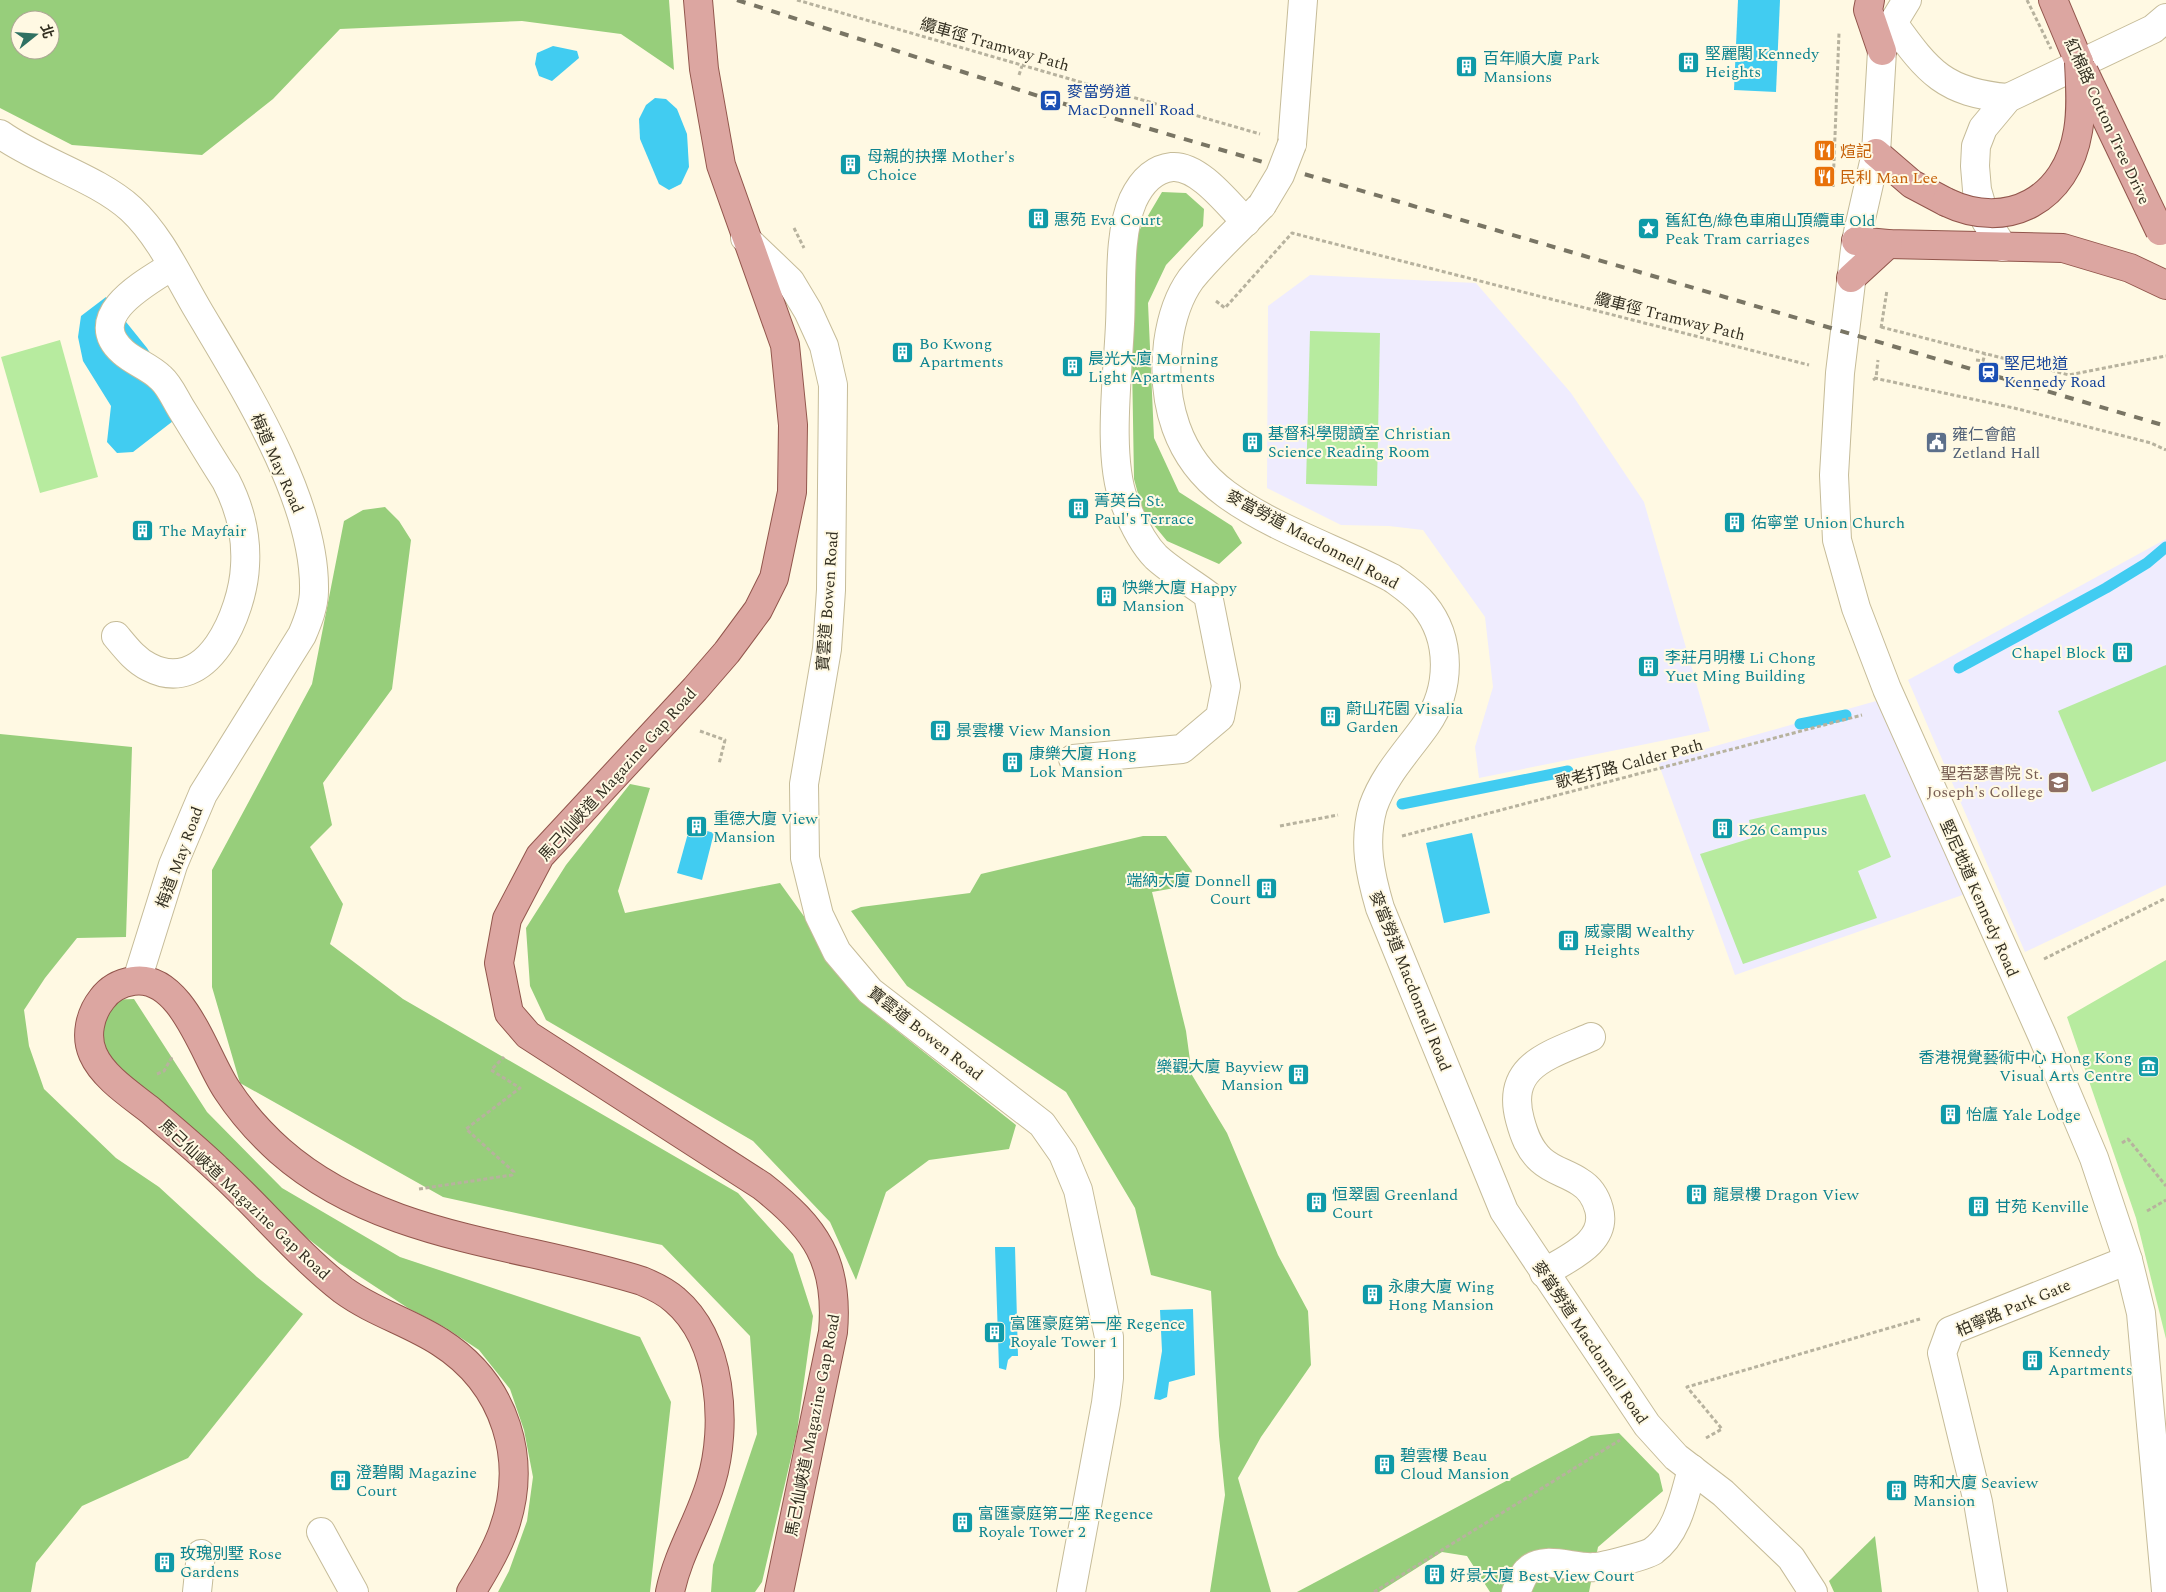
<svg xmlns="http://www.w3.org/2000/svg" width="2166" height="1592" font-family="Spectral,'Noto Sans TC',serif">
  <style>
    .education { fill: #efecfe }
    .green { fill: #b7eb9f }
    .forest { fill: #97ce7b; fill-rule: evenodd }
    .water { fill: #41ccf1 }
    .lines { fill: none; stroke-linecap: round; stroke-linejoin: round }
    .stream { stroke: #41ccf1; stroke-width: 11 }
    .minor-casing { stroke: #c6bc99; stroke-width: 30 }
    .major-casing { stroke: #92564c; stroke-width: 30 }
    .path { stroke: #b7b29e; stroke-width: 3; stroke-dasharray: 4 2.5; stroke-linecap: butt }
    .minor { stroke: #fff; stroke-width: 28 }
    .major { stroke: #dca6a1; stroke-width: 28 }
    .rail { stroke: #797564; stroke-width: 4; stroke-dasharray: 9 9; stroke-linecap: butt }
    .minor-bridge-casing { stroke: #c6bc99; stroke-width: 30; stroke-linecap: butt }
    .major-bridge-casing { stroke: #92564c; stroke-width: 30; stroke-linecap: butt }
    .path-bridge { stroke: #b7b29e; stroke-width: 3; stroke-dasharray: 4 2.5; stroke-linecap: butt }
    .minor-bridge { stroke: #fff; stroke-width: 28 }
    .major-bridge { stroke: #dca6a1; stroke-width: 28 }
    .labels { text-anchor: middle; stroke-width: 4; stroke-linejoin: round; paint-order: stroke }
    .street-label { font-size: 16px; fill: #332f21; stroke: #fff9e3 }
    .culture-label { font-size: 16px; fill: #0d838f; stroke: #fff9e3; text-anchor: start }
    .transit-label { font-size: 16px; fill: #164399; stroke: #fff9e3; text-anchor: start }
    .food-label { font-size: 16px; fill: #c56008; stroke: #fff9e3; text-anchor: start }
    .service-label { font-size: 16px; fill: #4e5e75; stroke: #fff9e3; text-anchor: start }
    .education-label { font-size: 16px; fill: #785e54; stroke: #fff9e3; text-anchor: end }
  </style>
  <rect width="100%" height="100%" fill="#fff9e3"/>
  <g class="education">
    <path d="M1310,275L1476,283L1571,393L1644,502L1710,731L1479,778L1475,747L1493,687L1485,617L1423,530L1389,526L1341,525L1267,488L1268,306Z"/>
    <path d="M2166,539V885L2025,952L1908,680Z"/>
    <path d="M1887,698L1971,892L1735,975L1658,762Z"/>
  </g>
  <g class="green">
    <path d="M1310,331L1380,333L1377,486L1306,484Z"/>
    <path d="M60,340L98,477L40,493L1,357Z"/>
    <path d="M2166,665V761L2092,792L2058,711Z"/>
    <path d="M1865,794L1891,857L1858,871L1877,918L1743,964L1700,854L1752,838L1749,820Z"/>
    <path d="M2166,960V1339L2136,1218L2067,1017Z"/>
  </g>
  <g class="forest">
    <path d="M0,0H669L674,70L621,34L522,21L340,29L273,99L202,155L72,145L0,108ZM20,20H50V50H20Z"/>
    <path d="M1162,192L1186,193L1204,209L1203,226L1166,265L1148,303L1154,438L1179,492L1232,526L1242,543L1219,564L1167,541L1143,512L1134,479L1131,303L1136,236Z"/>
    <path d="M385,507L399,521L411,540L392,689L323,783L332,825L310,847L343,904L330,944L403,999L738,1193L793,1254L813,1316L797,1432L762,1582L755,1592H711L713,1565L757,1434L750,1336L662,1245L443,1197L240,1083L212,987V870L312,684L344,521L363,510Z"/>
    <path d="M0,734L132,747L126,937L77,938L45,978L24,1010L29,1046L44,1089L116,1158L159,1187L257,1277L303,1314L188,1458L82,1506L36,1563L31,1592H0Z"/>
    <path d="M630,784L650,788L618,891L625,913L780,883L872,1011L1016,1125L1009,1149L929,1160L886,1192L856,1280L830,1222L753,1141L546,1020L530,986L526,928L566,865Z"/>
    <path d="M1143,836H1166L1192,871L1186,886L1152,892L1186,1031L1192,1075L1227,1133L1278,1255L1308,1311L1311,1365L1261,1437L1238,1478L1271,1592H1210L1225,1495L1219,1436L1211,1291L1151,1275L1135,1208L1066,1092L907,986L851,911L861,907L970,893L981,874Z"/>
    <path d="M134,999L207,1112L282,1188L400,1257L640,1337L671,1402L650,1592H498L509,1571L527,1521L533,1477L524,1430L510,1389L479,1350L446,1328L408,1308L339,1263L297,1230L108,1064L94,1015L107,1000Z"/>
    <path d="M1619,1433L1659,1474L1663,1491L1598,1547L1589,1592H1490L1467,1556L1442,1552L1379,1592H1297L1591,1436Z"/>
    <path d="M1875,1536L1882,1592H1834L1829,1581Z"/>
  </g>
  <g class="water">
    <path d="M1738,0H1780L1776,92L1734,90Z"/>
    <path d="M553,46L577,51L579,58L552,81L539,76L535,64L537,53Z"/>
    <path d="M655,98L666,99L677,109L687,134L689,167L681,184L669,190L659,184L640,139L639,119L646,105Z"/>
    <path d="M106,297L147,348L186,411L133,452L117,453L107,442L111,406L83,361L78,337L81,316Z"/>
    <path d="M690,826L714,833L702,880L677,873Z"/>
    <path d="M1472,833L1490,913L1444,923L1426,843Z"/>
    <path d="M995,1247H1015L1018,1356H1012L1008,1360L1006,1370L999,1368Z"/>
    <path d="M1193,1309L1195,1375L1169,1382L1167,1397L1160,1400L1154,1399L1162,1351L1160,1310Z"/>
  </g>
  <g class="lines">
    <g class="stream">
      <path d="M1959,668L2106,588L2147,563L2166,547"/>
      <path d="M1800,724L1846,715"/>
      <path d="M1402,804L1568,771"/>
    </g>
    <defs>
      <g id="minor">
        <path d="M1907,0L1893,23L1882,51L1876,153L1856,241L1840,373L1834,475L1837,540L1856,608L1887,689L2042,1035L2094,1158L2128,1260L2141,1313L2166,1591"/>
        <path d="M1893,23C1928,72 1945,93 2008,98"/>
        <path d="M0,134C39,162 97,178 131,209C160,236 178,276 198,310C243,386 316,500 314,591C314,606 308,621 302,635L203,794L173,865L137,980"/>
        <path d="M1292,144L1303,0"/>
        <path d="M1262,205C1239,229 1212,253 1191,279C1178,297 1171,321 1168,343C1161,402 1177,458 1226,494C1274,529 1339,550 1392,578C1403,586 1415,594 1424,605C1452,639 1451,689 1426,725C1407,752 1384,775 1373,807C1363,842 1370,874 1380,908L1504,1211L1647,1425L1676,1457L1723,1493L1791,1558L1813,1592"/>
        <path d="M745,238L790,281L808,311L824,346L833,385L831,590L827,649L804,784L805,858L819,915L837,952L870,991L1042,1124L1063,1154L1078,1190L1109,1337V1378L1106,1403L1071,1592"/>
        <path d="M2003,247L1986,221L1977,190L1975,166L1976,146L1983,128L2008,98L2153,29L2166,18"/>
        <path d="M116,636C126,648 135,660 149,667C208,698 243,611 245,566C247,536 240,508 226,481C211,458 197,434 182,410C175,399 170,386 161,378C150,367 134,362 123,352C82,316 147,282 172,266"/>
        <path d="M1073,759L1182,749L1220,717L1226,686L1208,595C1191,582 1171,571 1156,557C1142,543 1131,519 1124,501C1107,456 1118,373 1120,324C1122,286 1118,234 1133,200C1141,183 1153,169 1172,167C1199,165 1228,204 1246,222"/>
        <path d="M1544,1273C1567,1258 1608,1243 1599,1209C1596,1198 1590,1188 1580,1182C1567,1173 1553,1171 1541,1160C1529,1149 1524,1135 1520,1120C1505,1065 1550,1055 1591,1037"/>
        <path d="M321,1532L354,1592"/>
        <path d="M197,1592L201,1554"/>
        <path d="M1516,1592C1519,1586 1522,1576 1527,1571C1543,1554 1574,1569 1594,1567C1601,1567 1649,1555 1653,1551C1678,1533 1684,1497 1692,1469"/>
        <path d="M1993,1592L1978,1502L1942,1353L1950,1331L2128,1260"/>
      </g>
      <g id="major">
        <path d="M698,0L704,69L721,165L785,345L793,425L792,492L774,578L758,610L727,652L695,689L540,856L507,919L499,963L509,1013L528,1035L762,1186C816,1228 839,1262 833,1332L779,1592"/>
        <path d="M1870,0L1868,10L1882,51"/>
        <path d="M2053,0L2079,62"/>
        <path d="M1876,153L1912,184L1946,202"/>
        <path d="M1856,241L1888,244L2063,248L2130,268L2166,285"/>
        <path d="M1851,278L1888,244"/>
        <path d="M471,1592C483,1573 494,1555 502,1534C530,1461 506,1384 440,1342C409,1322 373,1312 343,1290C297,1254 259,1207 216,1168C195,1148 172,1129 150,1110C131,1095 103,1077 93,1054C85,1036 90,1014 102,999C110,988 120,983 133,981C182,973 205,1058 227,1090C242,1113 260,1133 280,1151C380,1239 521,1243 642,1281C654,1286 665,1291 675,1300C722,1340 728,1426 711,1482C700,1520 678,1553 670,1592"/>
      </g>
    </defs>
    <use href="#minor" class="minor-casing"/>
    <use href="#major" class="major-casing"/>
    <g class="path">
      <path d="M797,0L1260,134"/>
      <path d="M1019,75L1022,66"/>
      <path d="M1833,187L1839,33"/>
      <path d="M794,228L804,248"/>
      <path d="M1216,301L1225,308L1292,233L1809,365"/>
      <path d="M1881,327L2069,375L2166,356"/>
      <path d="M1881,328L1887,290"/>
      <path d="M1976,360L1983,361L1985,354"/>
      <path d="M1874,378L2014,408L2151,443L2166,450"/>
      <path d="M1873,380L1876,378L1878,360"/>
      <path d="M700,731L725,740L719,764"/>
      <path d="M1280,826L1338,815"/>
      <path d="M1402,836L1862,715"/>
      <path d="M2044,959L2166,898"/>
      <path d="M157,1074L164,1071L172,1057"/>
      <path d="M2122,1143L2128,1139L2166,1186"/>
      <path d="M419,1189L512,1175L514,1172L466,1129L520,1088L491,1070L504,1057"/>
      <path d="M2147,1211L2166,1200"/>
      <path d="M1706,1438L1722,1429L1687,1387L1920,1319"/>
      <path d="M1374,1592L1620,1440"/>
    </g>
    <use href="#minor" class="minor"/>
    <use href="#major" class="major"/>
    <path class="rail" d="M737,0L1051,100L2166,426"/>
    <defs>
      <path id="minor-bridge" d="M1262,205L1280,175L1292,144"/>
      <g id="major-bridge">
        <path d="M2084,72L2160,231"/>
        <path d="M1946,202C2008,232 2067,199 2078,131C2082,108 2080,85 2079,62"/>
      </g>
    </defs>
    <use href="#minor-bridge" class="minor-bridge-casing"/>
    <use href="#major-bridge" class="major-bridge-casing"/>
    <path class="path-bridge" d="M2027,0L2051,49"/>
    <use href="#minor-bridge" class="minor-bridge"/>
    <use href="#major-bridge" class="major-bridge"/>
  </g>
  <defs>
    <symbol id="building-square" viewBox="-11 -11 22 22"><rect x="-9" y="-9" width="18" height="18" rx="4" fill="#0f9aa8" stroke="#fff9e3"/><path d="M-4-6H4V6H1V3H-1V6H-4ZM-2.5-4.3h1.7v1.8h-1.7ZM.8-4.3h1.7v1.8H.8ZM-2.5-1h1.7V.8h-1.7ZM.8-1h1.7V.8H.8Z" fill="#fff"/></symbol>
    <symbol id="station-square" viewBox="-11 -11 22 22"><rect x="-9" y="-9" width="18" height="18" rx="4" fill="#1a4fb4" stroke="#fff9e3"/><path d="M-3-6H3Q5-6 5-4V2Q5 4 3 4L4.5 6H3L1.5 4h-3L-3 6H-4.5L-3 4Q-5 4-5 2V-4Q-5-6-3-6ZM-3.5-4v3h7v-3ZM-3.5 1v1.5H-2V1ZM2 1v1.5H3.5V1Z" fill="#fff"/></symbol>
    <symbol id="restaurant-square" viewBox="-11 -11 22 22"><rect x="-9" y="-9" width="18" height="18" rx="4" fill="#e8710a" stroke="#fff9e3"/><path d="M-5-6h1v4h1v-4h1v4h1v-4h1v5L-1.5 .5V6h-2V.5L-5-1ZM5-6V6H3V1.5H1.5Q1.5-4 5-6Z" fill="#fff"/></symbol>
    <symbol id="sight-square" viewBox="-11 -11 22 22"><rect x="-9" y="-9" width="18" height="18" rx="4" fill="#0f9aa8" stroke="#fff9e3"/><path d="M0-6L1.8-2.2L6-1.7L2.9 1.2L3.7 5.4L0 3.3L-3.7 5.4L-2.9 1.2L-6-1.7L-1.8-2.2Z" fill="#fff"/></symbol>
    <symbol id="civic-square" viewBox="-11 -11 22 22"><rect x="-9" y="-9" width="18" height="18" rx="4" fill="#5c6f8a" stroke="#fff9e3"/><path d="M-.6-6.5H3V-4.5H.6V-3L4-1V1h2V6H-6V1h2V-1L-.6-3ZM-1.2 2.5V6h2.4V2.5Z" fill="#fff"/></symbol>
    <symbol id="school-square" viewBox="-11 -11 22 22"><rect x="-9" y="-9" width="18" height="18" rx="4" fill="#8d6e63" stroke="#fff9e3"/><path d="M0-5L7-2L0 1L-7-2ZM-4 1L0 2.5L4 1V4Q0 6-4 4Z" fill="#fff"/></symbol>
    <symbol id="museum-square" viewBox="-11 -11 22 22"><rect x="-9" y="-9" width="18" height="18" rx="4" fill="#0f9aa8" stroke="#fff9e3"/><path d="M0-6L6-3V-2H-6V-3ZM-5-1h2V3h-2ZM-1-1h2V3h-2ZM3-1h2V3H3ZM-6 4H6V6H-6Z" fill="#fff"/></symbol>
  </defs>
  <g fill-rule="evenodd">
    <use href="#building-square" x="1676" y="50" width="25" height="25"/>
    <use href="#building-square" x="1454" y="54" width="25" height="25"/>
    <use href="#station-square" x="1038" y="88" width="25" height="25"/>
    <use href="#restaurant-square" x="1812" y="138" width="25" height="25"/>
    <use href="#building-square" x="838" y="152" width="25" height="25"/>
    <use href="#restaurant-square" x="1812" y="164" width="25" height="25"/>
    <use href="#building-square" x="1026" y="206" width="25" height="25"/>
    <use href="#sight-square" x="1636" y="216" width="25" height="25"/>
    <use href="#building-square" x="890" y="340" width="25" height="25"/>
    <use href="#building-square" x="1060" y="354" width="25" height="25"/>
    <use href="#station-square" x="1976" y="360" width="25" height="25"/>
    <use href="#building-square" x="1240" y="430" width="25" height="25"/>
    <use href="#civic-square" x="1924" y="430" width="25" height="25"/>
    <use href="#building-square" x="1066" y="496" width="25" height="25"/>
    <use href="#building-square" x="1722" y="510" width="25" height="25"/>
    <use href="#building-square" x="130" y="518" width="25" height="25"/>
    <use href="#building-square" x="1094" y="584" width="25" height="25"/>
    <use href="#building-square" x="2110" y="640" width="25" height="25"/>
    <use href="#building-square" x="1636" y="654" width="25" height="25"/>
    <use href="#building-square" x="1318" y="704" width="25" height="25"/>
    <use href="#building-square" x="928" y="718" width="25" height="25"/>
    <use href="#building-square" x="1000" y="750" width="25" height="25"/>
    <use href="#school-square" x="2046" y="770" width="25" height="25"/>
    <use href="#building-square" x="684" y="814" width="25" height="25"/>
    <use href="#building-square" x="1710" y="816" width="25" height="25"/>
    <use href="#building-square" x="1254" y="876" width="25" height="25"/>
    <use href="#building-square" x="1556" y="928" width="25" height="25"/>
    <use href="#museum-square" x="2136" y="1054" width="25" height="25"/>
    <use href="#building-square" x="1286" y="1062" width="25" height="25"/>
    <use href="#building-square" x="1938" y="1102" width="25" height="25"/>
    <use href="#building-square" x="1684" y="1182" width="25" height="25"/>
    <use href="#building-square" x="1304" y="1190" width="25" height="25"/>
    <use href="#building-square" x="1966" y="1194" width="25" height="25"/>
    <use href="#building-square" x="1360" y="1282" width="25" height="25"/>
    <use href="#building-square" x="982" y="1320" width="25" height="25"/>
    <use href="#building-square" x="2020" y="1348" width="25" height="25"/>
    <use href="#building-square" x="1372" y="1452" width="25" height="25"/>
    <use href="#building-square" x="328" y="1468" width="25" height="25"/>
    <use href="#building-square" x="1884" y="1478" width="25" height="25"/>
    <use href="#building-square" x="950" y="1510" width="25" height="25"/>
    <use href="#building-square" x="152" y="1550" width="25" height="25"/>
    <use href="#building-square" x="1422" y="1562" width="25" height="25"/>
  </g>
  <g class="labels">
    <g class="street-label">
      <text transform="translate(995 44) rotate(16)" y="6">纜車徑 Tramway Path</text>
      <text transform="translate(2108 121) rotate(65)" y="6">紅棉路 Cotton Tree Drive</text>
      <text transform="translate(1670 316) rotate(14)" y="6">纜車徑 Tramway Path</text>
      <text transform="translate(278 463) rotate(66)" y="6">梅道 May Road</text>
      <text transform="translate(1313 539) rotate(28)" y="6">麥當勞道 Macdonnell Road</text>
      <text transform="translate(827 601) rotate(-86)" y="6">寶雲道 Bowen Road</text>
      <text transform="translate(1629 763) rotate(-15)" y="6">歌老打路 Calder Path</text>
      <text transform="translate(617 774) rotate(-48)" y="6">馬己仙峽道 Magazine Gap Road</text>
      <text transform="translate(179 857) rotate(-70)" y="6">梅道 May Road</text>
      <text transform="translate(1980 898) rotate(66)" y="6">堅尼地道 Kennedy Road</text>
      <text transform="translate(1411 981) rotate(68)" y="6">麥當勞道 Macdonnell Road</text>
      <text transform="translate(926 1033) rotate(38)" y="6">寶雲道 Bowen Road</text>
      <text transform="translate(245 1199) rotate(43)" y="6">馬己仙峽道 Magazine Gap Road</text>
      <text transform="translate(2013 1307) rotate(-23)" y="6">柏寧路 Park Gate</text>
      <text transform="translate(1591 1342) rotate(56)" y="6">麥當勞道 Macdonnell Road</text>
      <text transform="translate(812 1425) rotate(-79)" y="6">馬己仙峽道 Magazine Gap Road</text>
    </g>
    <g class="culture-label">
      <text x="1705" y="59">堅麗閣 Kennedy<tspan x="1705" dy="18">Heights</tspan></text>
      <text x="1483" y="64">百年順大廈 Park<tspan x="1483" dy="18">Mansions</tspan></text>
      <text x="867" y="162">母親的抉擇 Mother's<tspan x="867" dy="18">Choice</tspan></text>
      <text x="1054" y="225">惠苑 Eva Court</text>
      <text x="1665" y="226">舊紅色/綠色車廂山頂纜車 Old<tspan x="1665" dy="18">Peak Tram carriages</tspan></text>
      <text x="919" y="349">Bo Kwong<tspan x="919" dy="18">Apartments</tspan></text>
      <text x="1088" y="364">晨光大廈 Morning<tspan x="1088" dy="18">Light Apartments</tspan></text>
      <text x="1268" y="439">基督科學閱讀室 Christian<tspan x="1268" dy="18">Science Reading Room</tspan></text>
      <text x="1094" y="506">菁英台 St.<tspan x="1094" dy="18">Paul's Terrace</tspan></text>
      <text x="1751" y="528">佑寧堂 Union Church</text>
      <text x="159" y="536">The Mayfair</text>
      <text x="1122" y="593">快樂大廈 Happy<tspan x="1122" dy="18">Mansion</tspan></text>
      <text x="2106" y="658" text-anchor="end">Chapel Block</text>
      <text x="1665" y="663">李莊月明樓 Li Chong<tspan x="1665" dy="18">Yuet Ming Building</tspan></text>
      <text x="1346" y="714">蔚山花園 Visalia<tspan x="1346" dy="18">Garden</tspan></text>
      <text x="956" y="736">景雲樓 View Mansion</text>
      <text x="1029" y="759">康樂大廈 Hong<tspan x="1029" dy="18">Lok Mansion</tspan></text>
      <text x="713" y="824">重德大廈 View<tspan x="713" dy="18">Mansion</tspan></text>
      <text x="1738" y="835">K26 Campus</text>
      <text x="1251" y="886" text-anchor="end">端納大廈 Donnell<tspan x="1251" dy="18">Court</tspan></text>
      <text x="1584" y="937">威豪閣 Wealthy<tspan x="1584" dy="18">Heights</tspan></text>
      <text x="2132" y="1063" text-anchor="end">香港視覺藝術中心 Hong Kong<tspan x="2132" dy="18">Visual Arts Centre</tspan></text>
      <text x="1283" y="1072" text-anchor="end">樂觀大廈 Bayview<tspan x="1283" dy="18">Mansion</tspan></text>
      <text x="1966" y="1120">怡廬 Yale Lodge</text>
      <text x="1332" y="1200">恒翠園 Greenland<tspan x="1332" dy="18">Court</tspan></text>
      <text x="1713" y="1200">龍景樓 Dragon View</text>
      <text x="1995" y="1212">甘苑 Kenville</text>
      <text x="1388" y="1292">永康大廈 Wing<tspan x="1388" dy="18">Hong Mansion</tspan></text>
      <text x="1010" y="1329">富匯豪庭第一座 Regence<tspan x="1010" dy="18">Royale Tower 1</tspan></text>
      <text x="2048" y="1357">Kennedy<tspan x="2048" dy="18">Apartments</tspan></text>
      <text x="1400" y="1461">碧雲樓 Beau<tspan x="1400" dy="18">Cloud Mansion</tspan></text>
      <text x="356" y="1478">澄碧閣 Magazine<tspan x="356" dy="18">Court</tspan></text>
      <text x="1913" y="1488">時和大廈 Seaview<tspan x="1913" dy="18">Mansion</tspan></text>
      <text x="978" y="1519">富匯豪庭第二座 Regence<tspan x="978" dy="18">Royale Tower 2</tspan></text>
      <text x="180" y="1559">玫瑰別墅 Rose<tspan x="180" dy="18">Gardens</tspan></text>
      <text x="1450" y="1581">好景大廈 Best View Court</text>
    </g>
    <g class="transit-label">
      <text x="1067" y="97">麥當勞道<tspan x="1067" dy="18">MacDonnell Road</tspan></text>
      <text x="2004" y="369">堅尼地道<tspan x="2004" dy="18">Kennedy Road</tspan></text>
    </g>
    <g class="food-label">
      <text x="1840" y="157">煊記</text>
      <text x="1840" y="183">民利 Man Lee</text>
    </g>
    <g class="service-label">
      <text x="1952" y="440">雍仁會館<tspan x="1952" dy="18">Zetland Hall</tspan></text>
    </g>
    <g class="education-label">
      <text x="2043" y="779">聖若瑟書院 St.<tspan x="2043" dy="18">Joseph's College</tspan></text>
    </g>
  </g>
  <g transform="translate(35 35) rotate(73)"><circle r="24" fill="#fff9e3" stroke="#ada895"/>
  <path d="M0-4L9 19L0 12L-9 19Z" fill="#2f7162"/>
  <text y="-8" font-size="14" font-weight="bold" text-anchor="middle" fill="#332f21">北</text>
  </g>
</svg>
